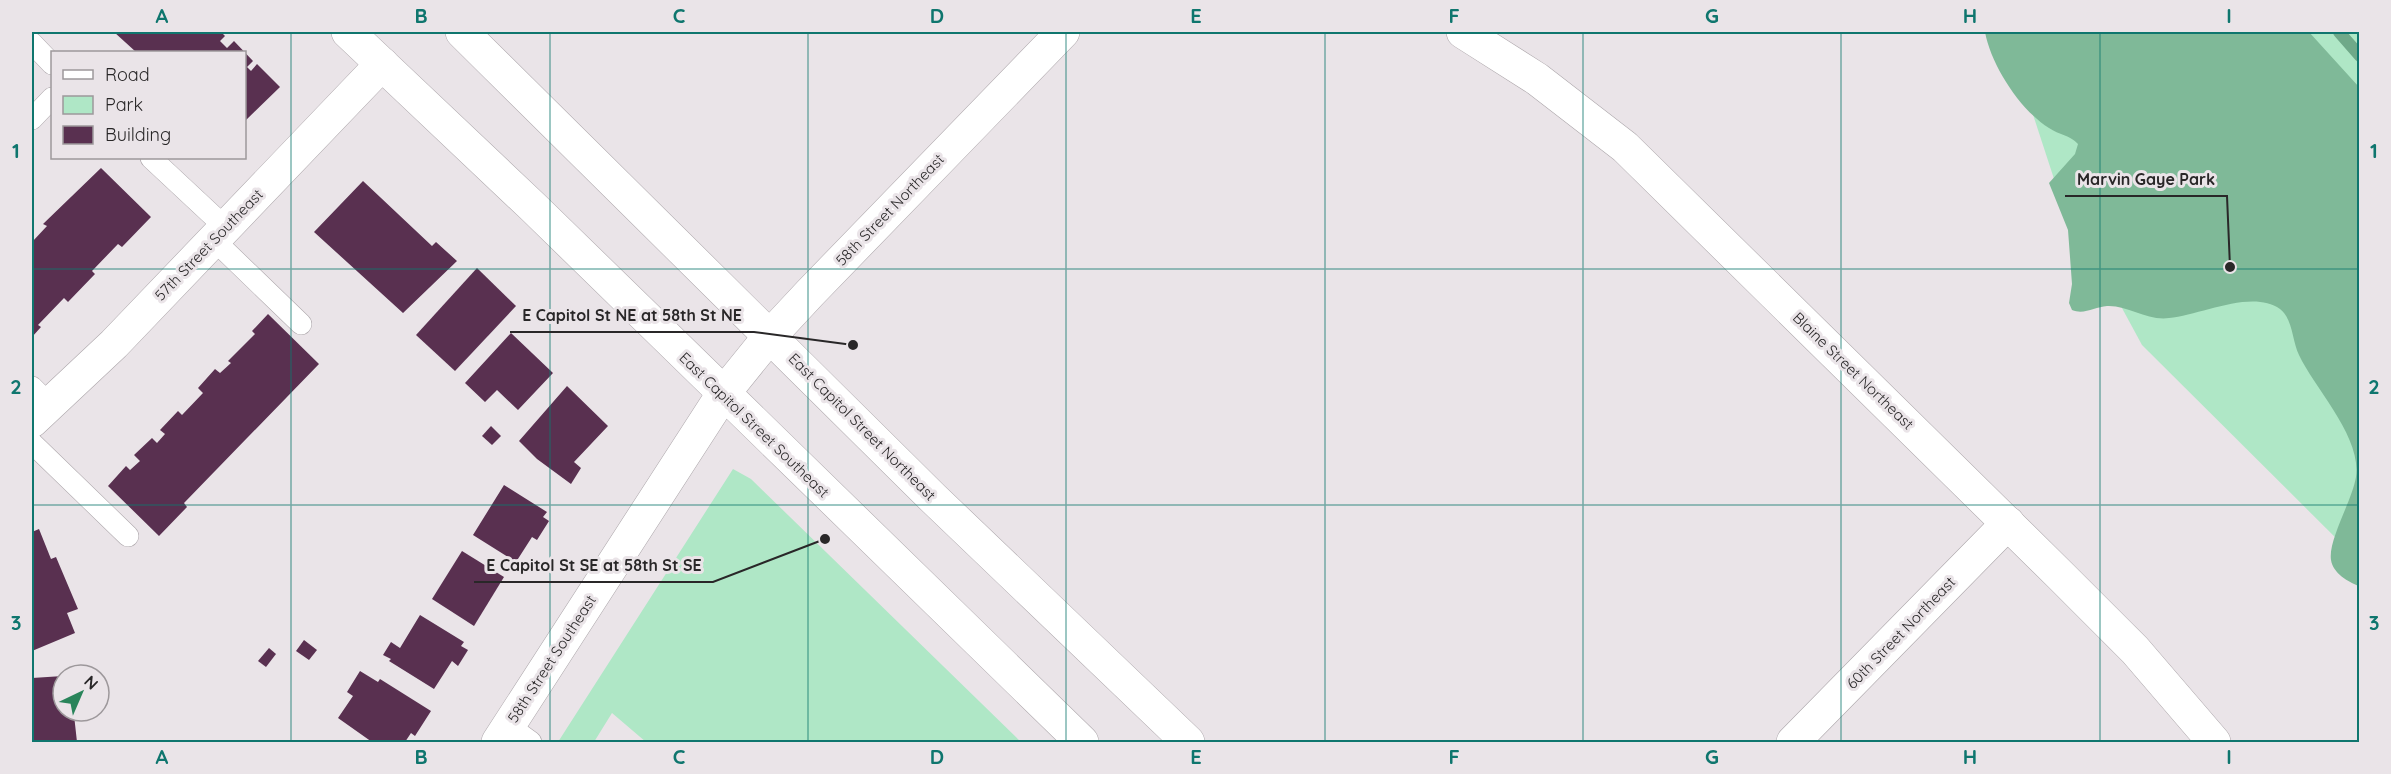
<svg xmlns="http://www.w3.org/2000/svg" width="2391" height="774" font-family="Quicksand,sans-serif">
  <style>
    .green { fill: #afe7c6 }
    .forest { fill: #7fb998 }
    .lines { fill: none; stroke-linecap: round; stroke-linejoin: round }
    .stream { stroke: #6fa989; stroke-width: 12 }
    .building { fill: #593050 }
    .lane-casing { stroke: #aca6aa; stroke-width: 22 }
    .street-casing { stroke: #aca6aa; stroke-width: 34 }
    .primary-casing { stroke: #aca6aa; stroke-width: 34 }
    .lane { stroke: #fff; stroke-width: 21 }
    .street { stroke: #fff; stroke-width: 33 }
    .primary { stroke: #fff; stroke-width: 33 }
    .grid { fill: none; stroke: #0f766e; stroke-width: 1.5; stroke-opacity: 0.55 }
    .labels { text-anchor: middle; stroke-width: 6; stroke-linejoin: round; paint-order: stroke }
    .street-label { font-size: 15px; fill: #292728; stroke: #eae4e8 }
    .leader { fill: none; stroke: #292728; stroke-width: 2 }
    .callout-dot { fill: #292728; stroke: #eae4e8; stroke-width: 2 }
    .callout-label { font-size: 16px; text-anchor: middle; font-weight: bold; fill: #292728; stroke: #eae4e8; stroke-width: 6; stroke-linejoin: round; paint-order: stroke }
    .neatline { fill: none; stroke: #0f766e; stroke-width: 2 }
    .grid-label { font-size: 20px; text-anchor: middle; font-weight: bold; fill: #0f766e }
  </style>
  <rect width="100%" height="100%" fill="#eae4e8"/>
  <g class="green">
    <path d="M2006,32H2359V561L2142,345L2057,188Z"/>
    <path d="M733,469L751,479L1021,742H646L612,713L594,742H558Z"/>
  </g>
  <path class="forest" d="M1985,32H2309L2359,87V586C2348,582 2333,573 2331,560C2328,540 2352,501 2356,477C2362,437 2315,389 2299,355C2292,341 2293,319 2280,309C2252,289 2201,315 2169,318C2147,321 2128,305 2107,306C2095,307 2084,315 2072,310L2069,303L2072,284L2068,230L2049,183L2075,154L2078,144C2070,135 2059,135 2049,128C2020,110 1991,65 1985,32Z"/>
  <g class="lines">
    <path class="stream" d="M2339,32L2360,56"/>
  </g>
  <g class="building">
    <path d="M114,32H221L225,36L220,41L227,48L234,41L253,61L247,67L251,71L257,64L280,87L244,122V52H136Z"/>
    <path d="M101,168L151,217L122,247L118,244L92,271L95,274L68,302L64,298L38,325L41,327L32,337V242L47,226L43,224Z"/>
    <path d="M363,181L432,246L436,242L457,261L403,313L314,232Z"/>
    <path d="M477,268L516,306L455,371L416,335Z"/>
    <path d="M268,314L319,364L184,503L187,507L159,536L108,486L126,466L130,470L140,461L134,455L152,438L157,443L165,434L160,430L178,411L182,415L203,393L198,388L215,369L220,373L231,363L228,361L255,334L252,331Z"/>
    <path d="M511,333L553,373L518,410L497,390L485,402L465,383Z"/>
    <path d="M567,386L608,426L574,462L581,468L571,484L537,459L519,441Z"/>
    <path d="M491,426L501,436L492,445L482,436Z"/>
    <path d="M504,485L547,512L543,517L549,521L537,540L532,537L516,562L473,535Z"/>
    <path d="M39,529L51,559L56,557L78,609L67,613L75,633L32,651V532Z"/>
    <path d="M462,551L504,577L474,626L432,599Z"/>
    <path d="M420,615L464,642L461,646L468,650L458,666L452,661L434,689L389,661L391,659L383,655L391,642L400,648Z"/>
    <path d="M304,640L317,650L309,660L296,651Z"/>
    <path d="M269,648L276,654L266,667L258,661Z"/>
    <path d="M360,671L378,682L380,679L431,711L415,736L411,733L405,742H372L338,718L353,696L347,692Z"/>
    <path d="M63,676V711H81L82,714L74,715L77,742H32V678Z"/>
  </g>
  <g class="lines">
    <defs>
      <g id="lane">
        <path d="M32,43L52,64"/>
        <path d="M32,119L52,98"/>
        <path d="M151,158L226,228"/>
        <path d="M214,240L301,324"/>
        <path d="M32,387L49,404"/>
        <path d="M32,443L128,536"/>
        <path d="M509,726L531,742"/>
      </g>
      <g id="street">
        <path d="M1463,32L1537,79L1625,147L2061,576L2135,650L2214,742"/>
        <path d="M32,421L114,344L382,64"/>
        <path d="M498,742L723,394L770,336L810,293L1063,32"/>
        <path d="M1793,742L2008,523"/>
      </g>
      <g id="primary">
        <path d="M348,32L533,207L1082,742"/>
        <path d="M462,32L933,498L1188,742"/>
      </g>
    </defs>
    <use href="#lane" class="lane-casing"/>
    <use href="#street" class="street-casing"/>
    <use href="#primary" class="primary-casing"/>
    <use href="#lane" class="lane"/>
    <use href="#street" class="street"/>
    <use href="#primary" class="primary"/>
  </g>
  <path class="grid" d="M291,32V742M550,32V742M808,32V742M1066,32V742M1325,32V742M1583,32V742M1841,32V742M2100,32V742M32,269H2360M32,505H2360"/>
  <g class="labels">
    <g class="street-label">
      <text transform="translate(890 210) rotate(-46)" y="5">58th Street Northeast</text>
      <text transform="translate(209 245) rotate(-46)" y="5">57th Street Southeast</text>
      <text transform="translate(1853 371) rotate(44)" y="5">Blaine Street Northeast</text>
      <text transform="translate(754 425) rotate(44)" y="5">East Capitol Street Southeast</text>
      <text transform="translate(862 427) rotate(45)" y="5">East Capitol Street Northeast</text>
      <text transform="translate(1901 633) rotate(-46)" y="5">60th Street Northeast</text>
      <text transform="translate(552 659) rotate(-57)" y="5">58th Street Southeast</text>
    </g>
  </g>
  <path class="leader" d="M2230 267L2227 196H2065M853 345L754 332H510M825 539L713 582H474"/>
  <g class="callout-dot">
    <circle cx="2230" cy="267" r="6"/>
    <circle cx="853" cy="345" r="6"/>
    <circle cx="825" cy="539" r="6"/>
  </g>
  <g class="callout-label">
    <text x="2146" y="185">Marvin Gaye Park</text>
    <text x="632" y="321">E Capitol St NE at 58th St NE</text>
    <text x="594" y="571">E Capitol St SE at 58th St SE</text>
  </g>
  <rect width="2391" height="774" fill="none" stroke="#eae4e8" stroke-width="66"/>
  <rect x="51" y="51" width="195" height="108" fill="#eae4e8" stroke="#9d989b" stroke-width="1.5"/>
  <rect x="63" y="70" width="30" height="9" fill="#ffffff" stroke="#9d989b" stroke-width="1.5"/>
  <text x="105" y="81" font-size="18" fill="#292728">Road</text>
  <rect x="63" y="96" width="30" height="18" fill="#afe7c6" stroke="#9d989b" stroke-width="1.5"/>
  <text x="105" y="111" font-size="18" fill="#292728">Park</text>
  <rect x="63" y="126" width="30" height="18" fill="#593050" stroke="#9d989b" stroke-width="1.5"/>
  <text x="105" y="141" font-size="18" fill="#292728">Building</text>
  <g transform="translate(81 693) rotate(44)"><circle r="28" fill="#eae4e8" stroke="#9d989b" stroke-width="1.5"/>
  <path d="M0-4.5L10 22L0 15L-10 22Z" fill="#29845a"/>
  <text y="-9" font-size="16" font-weight="bold" text-anchor="middle" fill="#292728">N</text>
  </g>
  <rect x="33" y="33" width="2325" height="708" class="neatline"/>
  <g class="grid-label">
    <text x="162" y="23">A</text>
    <text x="421" y="23">B</text>
    <text x="679" y="23">C</text>
    <text x="937" y="23">D</text>
    <text x="1196" y="23">E</text>
    <text x="1454" y="23">F</text>
    <text x="1712" y="23">G</text>
    <text x="1970" y="23">H</text>
    <text x="2229" y="23">I</text>
    <text x="16" y="158">1</text>
    <text x="2374" y="158">1</text>
    <text x="16" y="394">2</text>
    <text x="2374" y="394">2</text>
    <text x="16" y="630">3</text>
    <text x="2374" y="630">3</text>
    <text x="162" y="764">A</text>
    <text x="421" y="764">B</text>
    <text x="679" y="764">C</text>
    <text x="937" y="764">D</text>
    <text x="1196" y="764">E</text>
    <text x="1454" y="764">F</text>
    <text x="1712" y="764">G</text>
    <text x="1970" y="764">H</text>
    <text x="2229" y="764">I</text>
  </g>
</svg>
